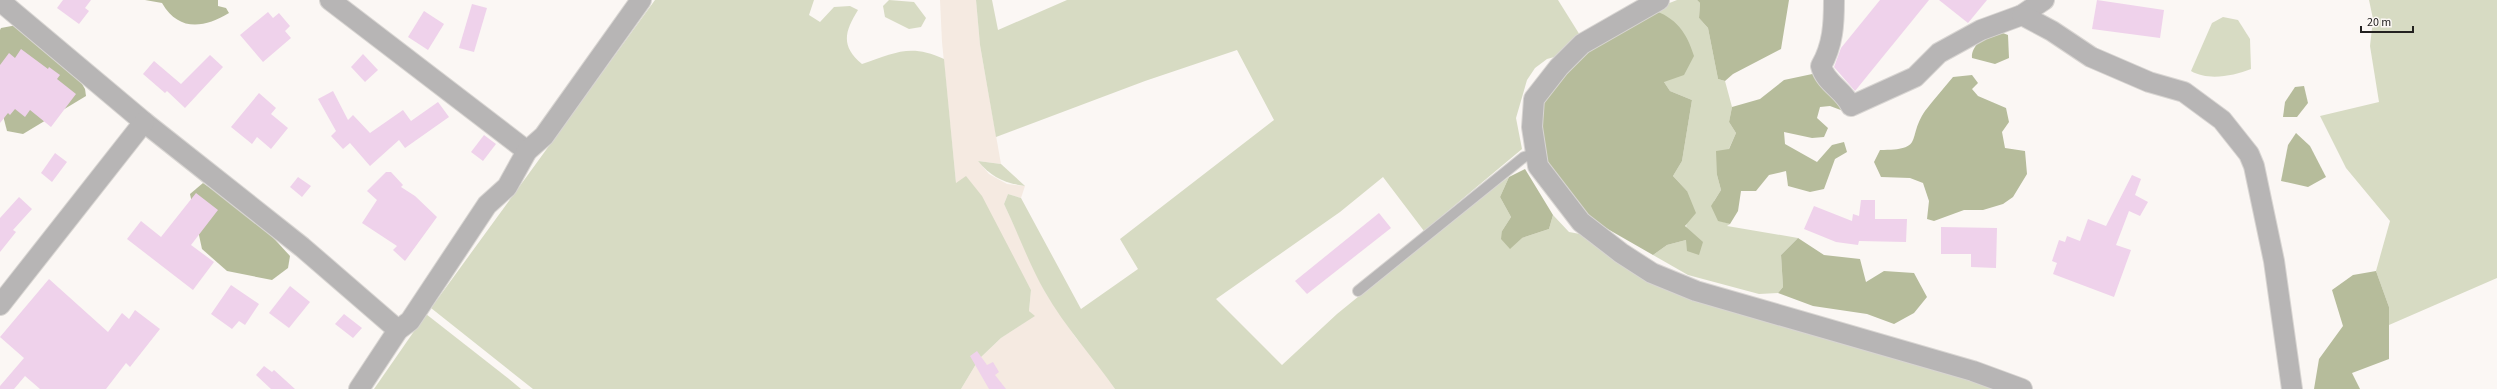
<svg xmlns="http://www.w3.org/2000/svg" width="2497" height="389" font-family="'Source Sans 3',sans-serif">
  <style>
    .built { fill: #f5eae1 }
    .green { fill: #d7dbc3 }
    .forest { fill: #b6bc9b }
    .building { fill: #efd2eb }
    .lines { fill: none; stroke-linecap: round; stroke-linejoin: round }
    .lane-casing { stroke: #d8d5d2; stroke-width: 12 }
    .street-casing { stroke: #d8d5d2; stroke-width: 22 }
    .lane { stroke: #b7b5b5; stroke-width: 10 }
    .street { stroke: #b7b5b5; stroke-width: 20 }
  </style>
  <rect width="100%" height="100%" fill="#fbf7f4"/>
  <path class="built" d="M940,0H976L980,45L1001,164L978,161L989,174L1007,184L1025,186L1021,198L1008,194L1004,204L1045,292L1076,338L1093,358L1115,389H961L979,359L1001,338L1034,316L1029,311L1031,290L1011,255L956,183L942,42Z"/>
  <g class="green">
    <path d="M655,0H814L809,15L820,22L834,7L850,6L858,10C845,31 840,46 862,64C895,53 910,43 944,59L956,183L966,176L982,196L1031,290L1029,311L1035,316L1001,338L979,359L961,389H533L431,308Z"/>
    <path d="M889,0L914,2L926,18L921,27L909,29L885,17L883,6Z"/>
    <path d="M976,0H992L998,30L1067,0H1558L1588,48L1547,59L1535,68L1527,80L1516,118L1522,149L1424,231L1383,177L1340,212L1216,299L1282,365L1337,314L1483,195L1509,177L1500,197L1511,217L1502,231L1522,238L1549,229L1553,215L1569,232L1580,234L1618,261L2020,389H1115C1092,356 1065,327 1045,292C1029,264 1018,233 1004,204L1008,194L1021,198L1081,309L1138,269L1120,239L1274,120L1237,50L1145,81L996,137L980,45Z"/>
    <path d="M1677,0H1697L1700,3L1699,18L1708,28L1718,79L1725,81L1732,107L1729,122L1736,133L1717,175L1721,190L1714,201L1718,220L1730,224L1727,226L1798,238L1781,255L1783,287L1778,293L1759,294L1688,275L1653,255L1667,245L1686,240L1687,191L1673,176L1682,161L1692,100L1670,91L1664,82L1652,10Z"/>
    <path d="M2369,0H2497V278L2389,325V307L2376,271L2390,221L2346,168L2320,116L2379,102L2370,46L2373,19Z"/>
    <path d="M2223,17L2238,20L2250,39L2251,69C2233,76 2208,81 2191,71L2212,23Z"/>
    <path d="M978,161L1001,164L1025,186C1004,183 991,177 978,161Z"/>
    <path d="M426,314L509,379L521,389H374Z"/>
  </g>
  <g class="forest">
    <path d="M145,0H218V6L226,8L229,13C204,28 179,32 162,3Z"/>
    <path d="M1697,0H1789L1781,49L1733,74L1725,81L1718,79L1708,28L1699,18L1700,3Z"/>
    <path d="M1652,10C1676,17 1687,33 1694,56L1684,75L1664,82L1670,91L1692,100L1682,161L1673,176L1687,191L1696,213L1685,226L1703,242L1699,255L1687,251L1686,240L1667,245L1653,255L1578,212L1539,155L1542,91L1580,57Z"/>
    <path d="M33,22L54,37L85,89L86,96L23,134L7,131L0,104V30L1,28Z"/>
    <path d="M1995,30L2008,35L2009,58L1995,64L1972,58C1971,45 1985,37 1995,30Z"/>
    <path d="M1817,73L1846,112L1830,106L1820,107L1817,118L1828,128L1824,137L1812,138L1784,132L1785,144L1817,162L1832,145L1844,142L1847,152L1835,159L1824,189L1810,192L1788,186L1786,171L1769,175L1756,191H1741L1738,211L1730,224L1718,221L1711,206L1721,190L1717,175L1716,151L1729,149L1736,133L1729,122L1732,107L1760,99L1784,80Z"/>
    <path d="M1972,75L1978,83L1972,89L1978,96L2006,108L2009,122L2002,132L2005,148L2025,151L2027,174L2013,197L2003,204L1983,210H1964L1934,221L1927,219L1929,201L1923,183L1910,178L1881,177L1874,162L1880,150C1926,150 1906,139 1925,111C1934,99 1944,88 1953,77Z"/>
    <path d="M2304,86L2308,103L2297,117H2283L2285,102L2295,87Z"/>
    <path d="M2296,133L2310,146L2326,177L2308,187L2281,181L2288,145Z"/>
    <path d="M1525,169L1553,215L1549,229L1522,238L1510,249L1501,239L1502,231L1511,217L1500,197L1509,177Z"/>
    <path d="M203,183L256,219L290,256L288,268L272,280L227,271L202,249L190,194Z"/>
    <path d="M1798,238L1824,255L1860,259L1866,282L1884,271L1914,273L1927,297L1914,313L1894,324L1867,314L1813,306L1778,293L1783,287L1781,255Z"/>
    <path d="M2376,271L2389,307V359L2352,373L2360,389H2314L2319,359L2343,326L2332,290L2353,275Z"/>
  </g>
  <g class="building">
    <path d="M63,0H91L85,8L89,11L79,24L57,8Z"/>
    <path d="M1880,0H1929L1855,91L1834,67L1841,48Z"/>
    <path d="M1939,0H1987L1968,23Z"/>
    <path d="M2097,0L2164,10L2160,38L2092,29Z"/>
    <path d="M472,4L487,8L474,52L459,48Z"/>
    <path d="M424,11L444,24L428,50L408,37Z"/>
    <path d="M268,12L273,18L279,13L290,26L285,31L291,38L263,62L240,35Z"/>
    <path d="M21,49L48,69L49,67L60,75L57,79L76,94L51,127L30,110L25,117L15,109L10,115L8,113L0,123V65L9,53L15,58Z"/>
    <path d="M363,54L378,70L365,82L351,67Z"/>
    <path d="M210,55L223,67L185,108L167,91L165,93L143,74L154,61L181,84Z"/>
    <path d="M333,91L348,120L353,115L370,133L403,110L411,121L438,102L449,117L405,148L399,140L370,166L350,143L343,149L331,136L336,131L318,99Z"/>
    <path d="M259,93L276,108L271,114L288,128L271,149L257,137L252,144L231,127Z"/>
    <path d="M484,135L496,144L483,161L471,152Z"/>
    <path d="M55,153L67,162L52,182L41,173Z"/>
    <path d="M386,172H391L403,185L401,187L415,196L437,217L405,261L393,250L397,246L362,223L377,200L367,191Z"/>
    <path d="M2132,175L2141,179L2135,195L2148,202L2140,216L2129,211L2116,245L2131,250L2114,297L2053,274L2057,263L2052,261L2059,240L2065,242L2067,236L2080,241L2088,219L2106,226Z"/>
    <path d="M298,177L311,186L302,197L290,187Z"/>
    <path d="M196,193L218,210L191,245L214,262L193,290L127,239L141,221L161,237Z"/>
    <path d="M19,197L32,209L13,230L16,232L0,252V218Z"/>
    <path d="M1861,200H1875V219H1907L1906,242L1859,241L1858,245L1836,242L1804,229L1814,206L1852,221L1853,214L1859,216Z"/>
    <path d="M1379,213L1391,228L1307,294L1295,281Z"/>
    <path d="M1941,227L1997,228L1996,268L1971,267V254H1941Z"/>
    <path d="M49,279L108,332L122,313L129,319L135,310L160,329L130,367L126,363L106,389H40L25,376L14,389H0V386L24,358L0,337Z"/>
    <path d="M231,285L259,304L245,325L239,321L232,329L211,314Z"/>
    <path d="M290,286L310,302L289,328L269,313Z"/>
    <path d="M344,314L362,328L353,338L335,324Z"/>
    <path d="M977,351L987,365L993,362L999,372L995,375L1006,389H989L970,356Z"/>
    <path d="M264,366L272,372L274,370L295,389H271L256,375Z"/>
  </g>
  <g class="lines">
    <defs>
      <path id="lane" d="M1358,291L1524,157L1536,154"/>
      <g id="street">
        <path d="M330,0L527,151"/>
        <path d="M1659,0L1582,44L1559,67L1534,99L1532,127L1538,166L1581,222L1621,253L1652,273L1696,291L1973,371L2022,389"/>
        <path d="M1834,0C1834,24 1833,45 1821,66C1825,83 1844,90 1851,106L1915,77L1939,53L1981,30L2022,15L2044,0"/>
        <path d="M0,1L144,122L302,247L398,330"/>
        <path d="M2022,15L2052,31L2091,57L2149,82L2184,92L2222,120L2249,154L2254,166L2274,261L2292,389"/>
        <path d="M0,305L144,122"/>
        <path d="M359,389L398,330L410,321L487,205L507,187L527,151L544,136L641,0"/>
      </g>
    </defs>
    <use href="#lane" class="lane-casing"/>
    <use href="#street" class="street-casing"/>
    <use href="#lane" class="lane"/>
    <use href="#street" class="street"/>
  </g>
  <path d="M2361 26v6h52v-6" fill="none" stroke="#232120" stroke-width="2"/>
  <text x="2367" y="26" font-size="12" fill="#232120" stroke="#fbf7f4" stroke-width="3" paint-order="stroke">20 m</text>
</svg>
